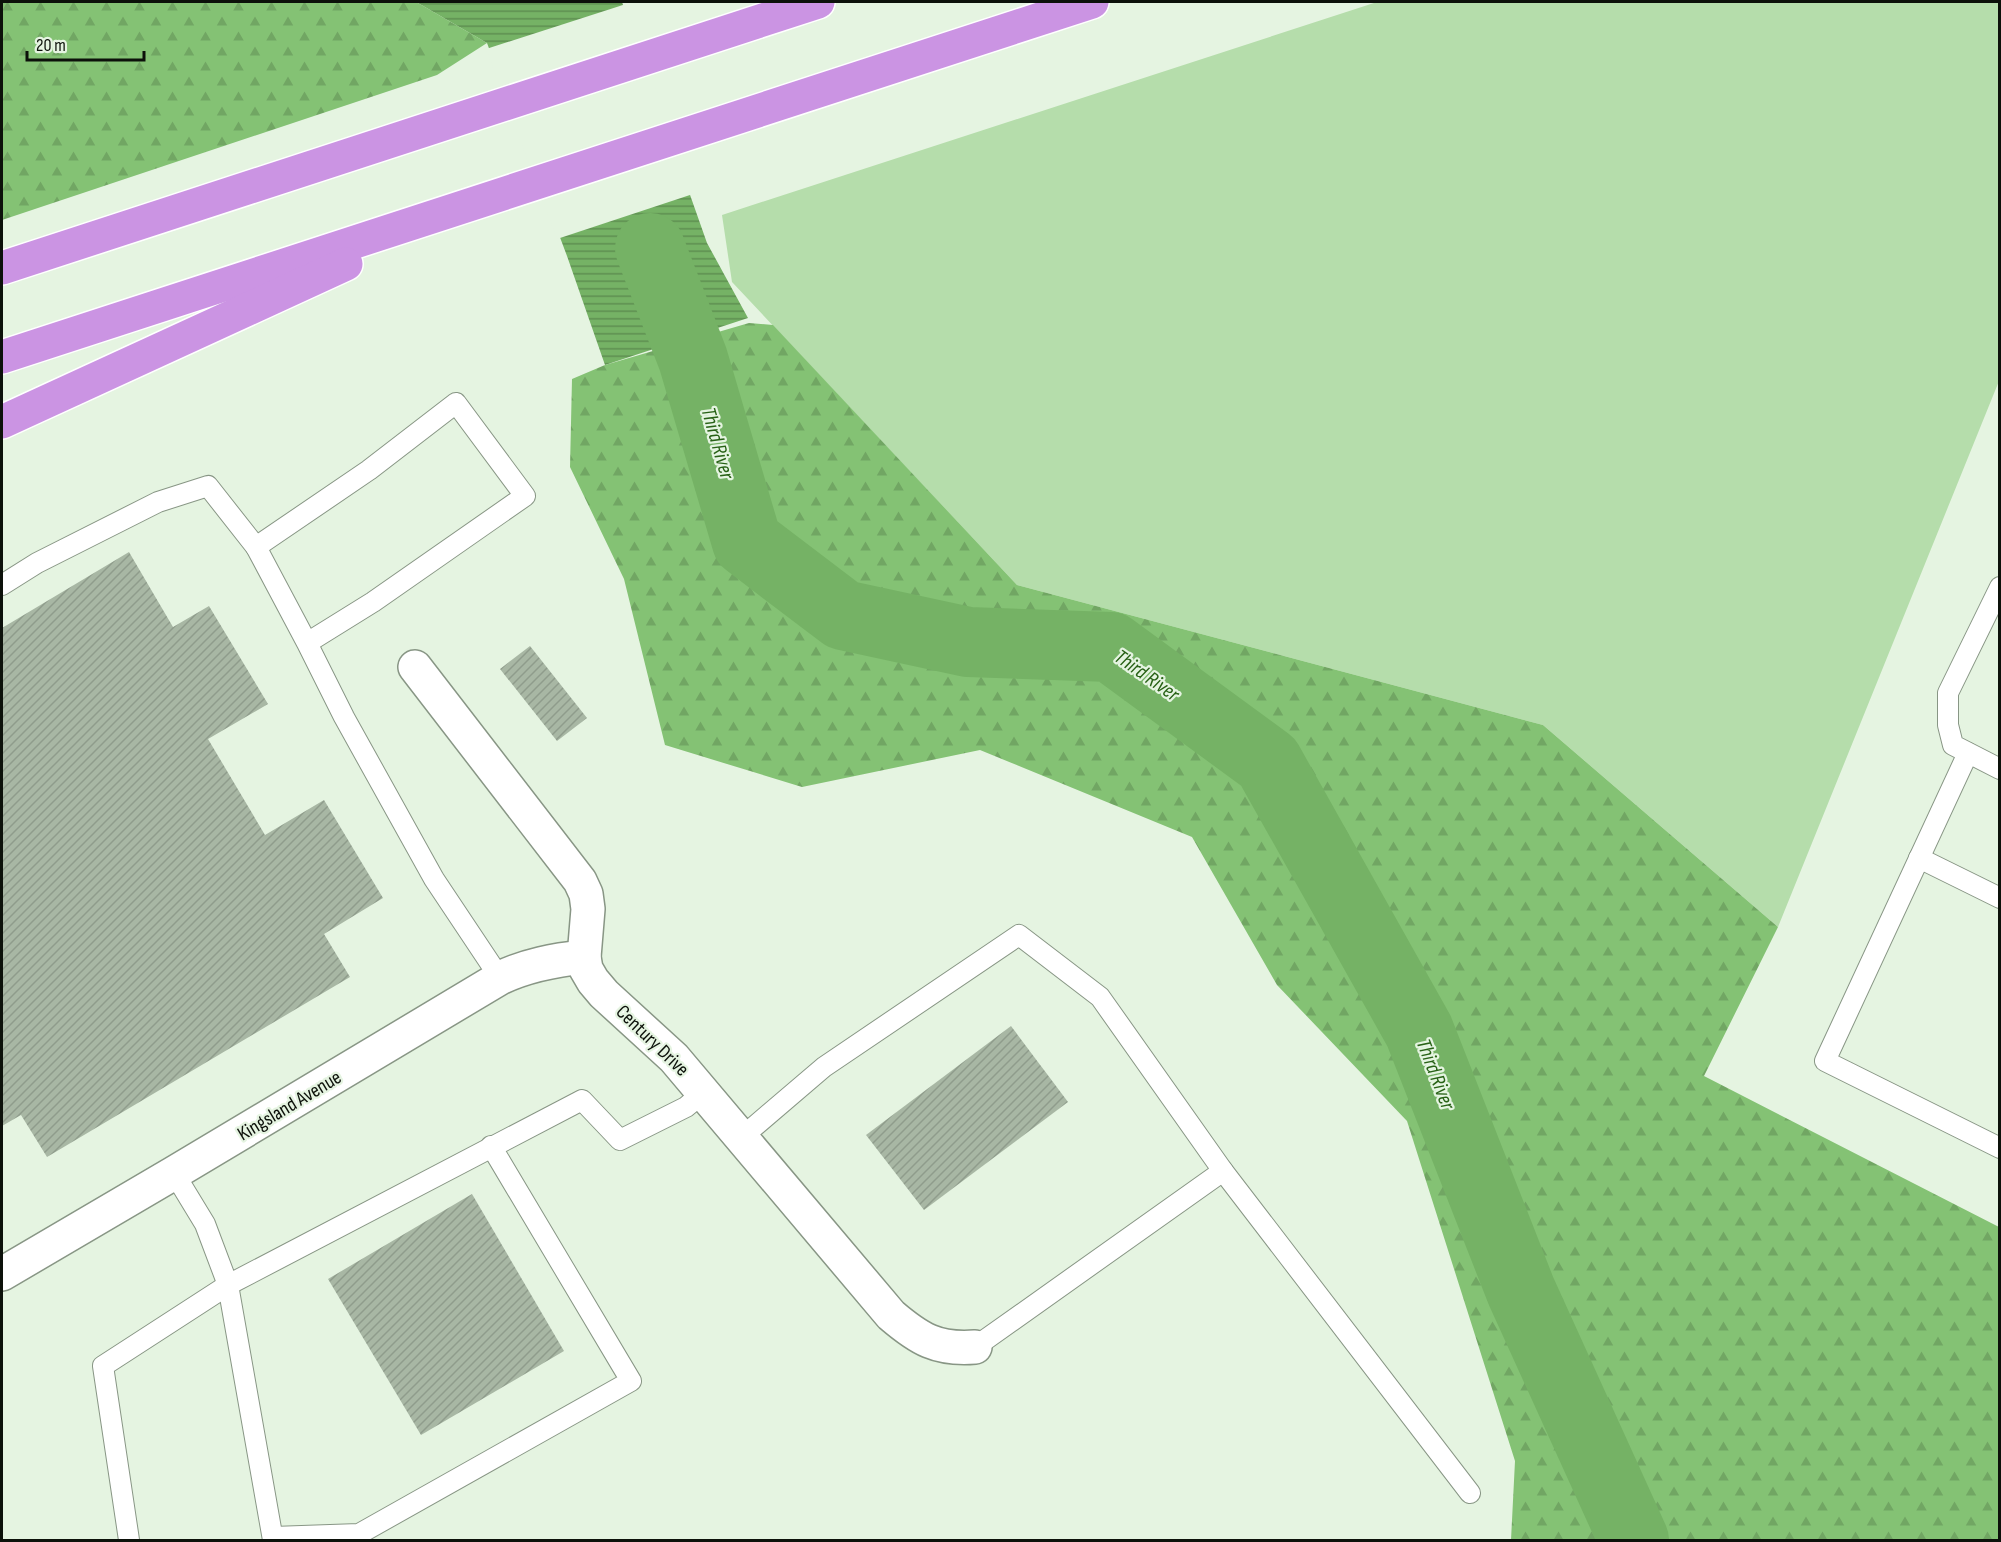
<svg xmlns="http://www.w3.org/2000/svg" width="2001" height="1542" font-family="'Sofia Sans Condensed',sans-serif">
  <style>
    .grass { fill: #b5ddab }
    .forest { fill: url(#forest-firs) }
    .water { fill: url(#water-rules) }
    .pier { fill: #e5f4e1 }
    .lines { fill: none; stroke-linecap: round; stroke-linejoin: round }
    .river { stroke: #75b265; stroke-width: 70 }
    .building { fill: url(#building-hatch) }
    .lane-casing { stroke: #889685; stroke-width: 22 }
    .street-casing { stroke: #889685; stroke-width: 36 }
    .highway-casing { stroke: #fff; stroke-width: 36 }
    .lane { stroke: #fff; stroke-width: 20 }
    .street { stroke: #fff; stroke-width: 33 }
    .highway { stroke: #cb94e3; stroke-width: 33 }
    .labels { text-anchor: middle; stroke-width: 4.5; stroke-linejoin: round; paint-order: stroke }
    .street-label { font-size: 20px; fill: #0c110a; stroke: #e5f4e1 }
    .water-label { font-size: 21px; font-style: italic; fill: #286216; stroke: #e5f4e1 }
  </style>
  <defs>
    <pattern id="forest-firs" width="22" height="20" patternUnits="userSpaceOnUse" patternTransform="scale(1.5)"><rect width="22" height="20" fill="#84c274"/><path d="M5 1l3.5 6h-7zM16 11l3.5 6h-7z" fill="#71a663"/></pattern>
    <pattern id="water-rules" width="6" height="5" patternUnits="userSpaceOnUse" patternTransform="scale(1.5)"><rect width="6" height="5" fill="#75b265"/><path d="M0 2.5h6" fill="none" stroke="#5e8f51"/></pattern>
    <pattern id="building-hatch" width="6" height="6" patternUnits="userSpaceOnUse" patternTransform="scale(1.5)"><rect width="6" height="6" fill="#a8b7a4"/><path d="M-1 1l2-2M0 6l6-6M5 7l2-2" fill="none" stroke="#8f9c8c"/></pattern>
  </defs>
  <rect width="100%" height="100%" fill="#e5f4e1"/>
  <path class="grass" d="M1377,2H1999V381L1778,927L1543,725L1017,585L732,282L722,215Z"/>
  <g class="forest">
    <path d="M2,2H405L418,3L487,43L437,75L2,220Z"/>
    <path d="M749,323L773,325L1017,585L1543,725L1778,927L1704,1076L1999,1227V1540H1511L1515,1461L1407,1121L1277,985L1192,837L980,750L802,787L665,745L624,579L570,467L572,379L605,365Z"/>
  </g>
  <path class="water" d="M405,2H622L707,243L748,318L605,365L567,256L487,43L418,3Z"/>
  <path class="pier" d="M626,4L693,194L557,239L486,49Z"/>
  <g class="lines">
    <path class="river" d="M650,248L693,359L747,542L843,615L968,642L1111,647L1268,762L1419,1031L1521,1291L1634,1540"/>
  </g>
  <g class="building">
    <path d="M129,552L173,627L209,606L268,704L208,739L265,835L324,800L383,898L324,934L350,977L47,1157L21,1115L2,1126V628Z"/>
    <path d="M530,646L587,718L557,741L500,669Z"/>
    <path d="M1011,1026L1068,1102L924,1210L866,1135Z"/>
    <path d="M472,1194L564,1351L421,1435L328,1279Z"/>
  </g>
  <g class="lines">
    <defs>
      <g id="lane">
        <path d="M2,585L37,563L158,502L208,486L256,547"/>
        <path d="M2000,587L1948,693V725L1953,745L2000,769"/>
        <path d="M307,643L256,547L369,470L456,403L525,496L373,602L307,643L344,717L434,879L500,978"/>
        <path d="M1968,753L1825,1061L2000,1148"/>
        <path d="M1919,858L2000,898"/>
        <path d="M742,1137L824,1067L1019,935L1100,997L1223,1171L975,1347"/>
        <path d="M1223,1171L1470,1493"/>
        <path d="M174,1173L205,1224L228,1285L582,1100L620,1140L686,1107L704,1092"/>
        <path d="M273,1537L359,1534L631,1381L491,1146"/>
        <path d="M129,1540L103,1366L228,1285L273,1540"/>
      </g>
      <g id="street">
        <path d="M415,667L580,881L586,894L588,909L584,957L586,969L593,981L604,994L674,1058L891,1315C919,1339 937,1350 975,1347"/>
        <path d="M2,1274L174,1173L500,978C527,965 554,960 584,957"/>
      </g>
      <g id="highway">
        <path d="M2,268L818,2"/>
        <path d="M2,357L1092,2"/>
        <path d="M2,422L346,264"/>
      </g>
    </defs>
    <use href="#lane" class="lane-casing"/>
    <use href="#street" class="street-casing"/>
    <use href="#highway" class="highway-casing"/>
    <use href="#lane" class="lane"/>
    <use href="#street" class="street"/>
    <use href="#highway" class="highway"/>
  </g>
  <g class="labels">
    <g class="street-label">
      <text transform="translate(653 1040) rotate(44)" y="7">Century Drive</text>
      <text transform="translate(289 1105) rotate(-31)" y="7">Kingsland Avenue</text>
    </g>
    <g class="water-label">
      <text transform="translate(718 443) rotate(74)" y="7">Third River</text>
      <text transform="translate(1147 675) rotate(35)" y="7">Third River</text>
      <text transform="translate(1436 1074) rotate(69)" y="7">Third River</text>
    </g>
  </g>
  <rect width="2001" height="1542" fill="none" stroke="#0c110a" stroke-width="6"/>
  <path d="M27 51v9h117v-9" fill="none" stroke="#0c110a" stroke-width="3"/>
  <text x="36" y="51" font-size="18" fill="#0c110a" stroke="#e5f4e1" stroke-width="4.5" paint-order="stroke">20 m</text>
</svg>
